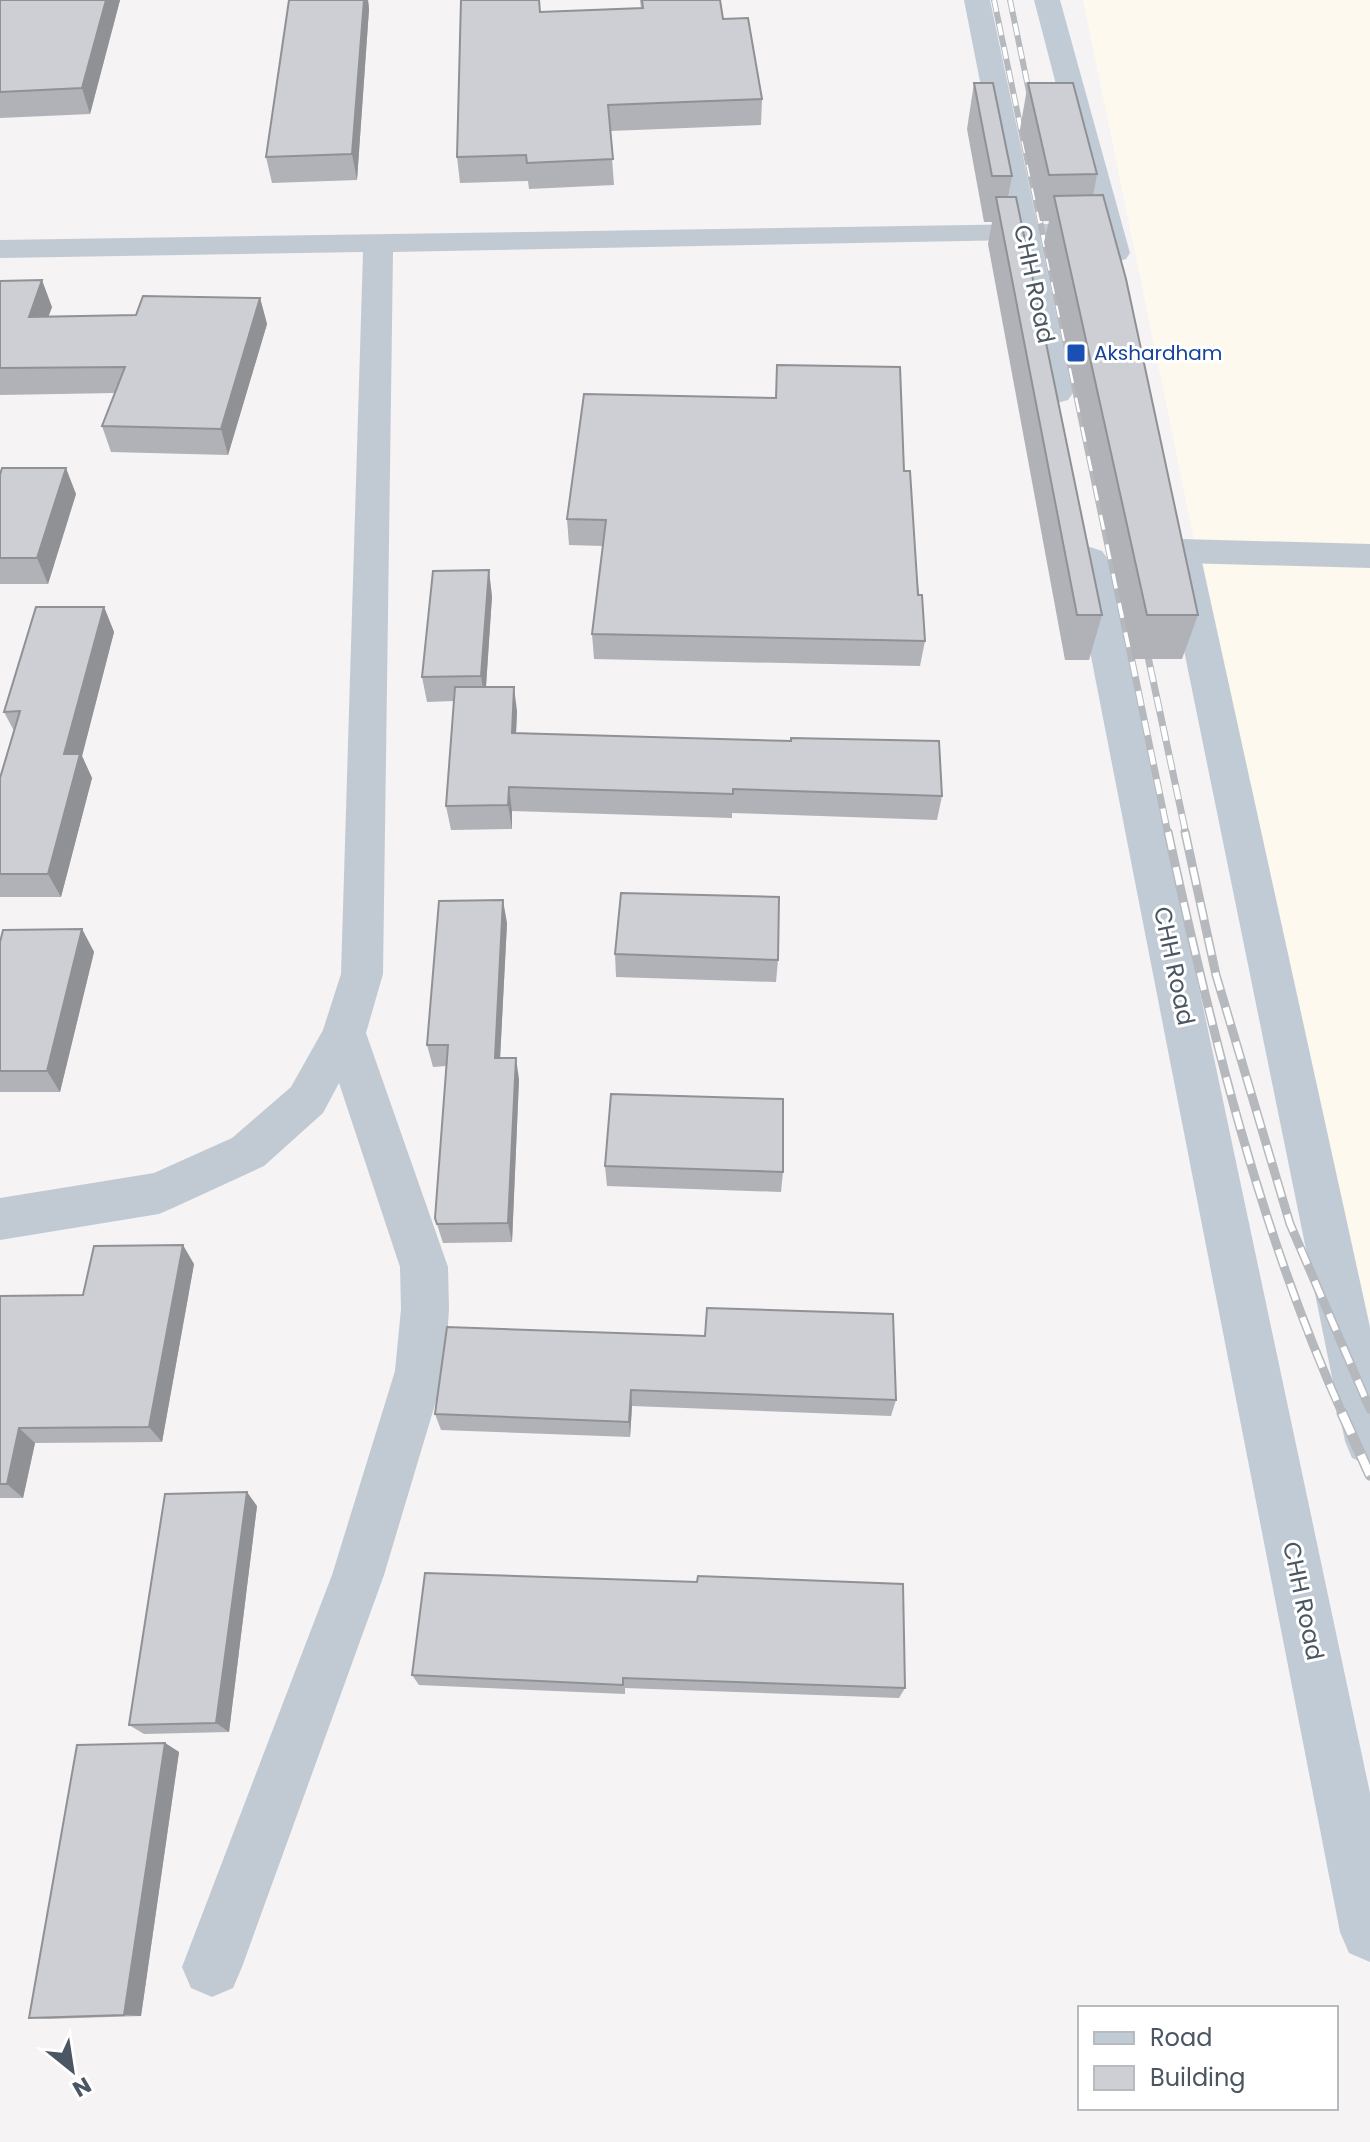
<svg xmlns="http://www.w3.org/2000/svg" width="1370" height="2142" font-family="Poppins,sans-serif">
  <style>
    .commercial { fill: #fdf9ef }
    .lines { fill: none; stroke-linecap: round; stroke-linejoin: round }
    .street { fill: #c1cad2; fill-rule: evenodd }
    .secondary { fill: #c1cbd6; fill-rule: evenodd }
    .rail-far3-casing { stroke: #b5b8bd; stroke-width: 6 }
    .rail-far2-casing { stroke: #b5b8bd; stroke-width: 7 }
    .rail-far1-casing { stroke: #b5b8bd; stroke-width: 9 }
    .rail-casing { stroke: #b5b8bd; stroke-width: 11 }
    .rail-far3 { stroke: #fff; stroke-width: 4; stroke-dasharray: 12; stroke-linecap: butt }
    .rail-far2 { stroke: #fff; stroke-width: 5; stroke-dasharray: 15; stroke-linecap: butt }
    .rail-far1 { stroke: #fff; stroke-width: 6; stroke-dasharray: 18; stroke-linecap: butt }
    .rail { stroke: #fff; stroke-width: 8; stroke-dasharray: 23; stroke-linecap: butt }
    .wall { fill: #b0b2b7 }
    .shaded-wall { fill: #909195 }
    .building { fill: #cdcfd5; stroke: #909195; stroke-width: 2 }
    .transit-dot { fill: #1a4fb4; stroke: #fff; stroke-width: 3 }
    .labels { text-anchor: middle; stroke-width: 6; stroke-linejoin: round; paint-order: stroke }
    .far-transit-label { font-size: 20px; fill: #164399; stroke: #fff; text-anchor: start }
    .street-label { font-size: 24px; fill: #4a5661; stroke: #fff }
  </style>
  <rect width="100%" height="100%" fill="#f5f3f3"/>
  <path class="commercial" d="M1083,0H1370V1395Z"/>
  <g class="lines">
    <g class="street">
      <path d="M1107,223L1117,226L1122,232L1117,238L393,252L383,974L366,1033L448,1267L449,1309L445,1371L384,1575L242,1967L233,1988L212,1997L191,1988L182,1967L332,1575L395,1371L401,1309L400,1267L339,1083L323,1113L264,1166L175,1207L159,1214L0,1240V1198L154,1173L232,1138L291,1087L323,1030L341,974L363,252L0,258V240Z"/>
      <path d="M1182,539L1370,544V568L1182,563L1170,559L1165,551L1170,543Z"/>
    </g>
    <g class="secondary">
      <path d="M964,0H990L1073,393L1068,400L1057,403L1046,400L1041,393Z"/>
      <path d="M1034,0H1060L1130,253L1126,259L1115,262L1104,259L1100,253Z"/>
      <path d="M1090,547L1102,551L1108,559L1370,1793V1962L1349,1953L1340,1932L1072,559L1078,551Z"/>
      <path d="M1184,550L1196,554L1202,562L1370,1327V1466L1352,1458L1345,1441L1166,562L1172,554Z"/>
    </g>
    <defs>
      <g id="rail-far3">
        <path d="M994,0L1071,370"/>
        <path d="M1010,0L1032,106"/>
      </g>
      <g id="rail-far2">
        <path d="M1071,368L1168,834"/>
        <path d="M1144,638L1186,834"/>
      </g>
      <g id="rail-far1">
        <path d="M1168,832C1211,1030 1259,1229 1343,1415"/>
        <path d="M1185,832L1216,975L1290,1224L1370,1409"/>
      </g>
      <path id="rail" d="M1342,1413L1370,1475"/>
    </defs>
    <use href="#rail-far3" class="rail-far3-casing"/>
    <use href="#rail-far2" class="rail-far2-casing"/>
    <use href="#rail-far1" class="rail-far1-casing"/>
    <use href="#rail" class="rail-casing"/>
    <use href="#rail-far3" class="rail-far3"/>
    <use href="#rail-far2" class="rail-far2"/>
    <use href="#rail-far1" class="rail-far1"/>
    <use href="#rail" class="rail"/>
  </g>
  <g class="wall">
    <path d="M0,0H120L90,114L0,118Z"/>
    <path d="M289,0H368L369,9L357,180L272,183L266,157Z"/>
    <path d="M640,0H720L723,19L762,99L761,125L610,131L614,185L529,189L528,181L460,183L457,157L540,12L641,8Z"/>
    <path d="M974,83L1012,176L1008,197L1102,615L1089,660H1065L988,244L992,222H984L967,129Z"/>
    <path d="M1028,83L1097,174L1093,196L1198,615L1182,659H1133L1044,242L1049,221H1040L1020,129Z"/>
    <path d="M0,281L52,307L48,316L136,315L260,298L267,324L228,455L111,452L102,426L115,393L0,395Z"/>
    <path d="M904,471L925,641L920,666L594,659L592,634L603,546L569,545L567,519Z"/>
    <path d="M0,475L76,494L48,584H0Z"/>
    <path d="M492,596L486,687L517,711L516,733L942,796L937,820L732,813V818L512,811V829L451,830L446,806L454,701L427,702L422,677Z"/>
    <path d="M104,607L114,632L82,756L92,778L61,897H0V778L14,731L4,712Z"/>
    <path d="M507,923L500,1058L519,1079L512,1242L443,1243L435,1218L446,1066L433,1067L427,1045Z"/>
    <path d="M82,929L94,952L60,1092H0V942Z"/>
    <path d="M615,954L778,960L776,982L616,977Z"/>
    <path d="M605,1166L783,1172L781,1192L607,1186Z"/>
    <path d="M194,1264L162,1442L35,1443L23,1498H0V1296L83,1295Z"/>
    <path d="M447,1327L896,1400L891,1416L632,1406L630,1437L441,1430L435,1414Z"/>
    <path d="M257,1506L229,1732L144,1734L129,1725Z"/>
    <path d="M697,1582L905,1688L899,1698L625,1688V1694L419,1685L412,1675Z"/>
    <path d="M165,1743L179,1752L141,2016L48,2019L29,2018Z"/>
  </g>
  <g class="shaded-wall">
    <path d="M106,0H120L90,114L82,88Z"/>
    <path d="M364,0H368L369,9L357,180L352,154Z"/>
    <path d="M42,280L52,307L39,343L29,317Z"/>
    <path d="M260,298L267,324L228,455L221,429Z"/>
    <path d="M66,468L76,494L48,584L37,558Z"/>
    <path d="M489,570L492,596L485,701L481,676Z"/>
    <path d="M104,607L114,632L82,756L92,778L61,897L48,874L64,754Z"/>
    <path d="M514,687L517,711L515,757L512,733Z"/>
    <path d="M509,787L512,811V829L508,805Z"/>
    <path d="M503,900L507,923L499,1079L495,1058Z"/>
    <path d="M82,929L94,952L60,1092L47,1071Z"/>
    <path d="M516,1058L519,1079L512,1242L508,1223Z"/>
    <path d="M183,1245L194,1264L162,1442L149,1427Z"/>
    <path d="M631,1390L632,1406L630,1437L629,1422Z"/>
    <path d="M19,1428L35,1443L23,1498L7,1484Z"/>
    <path d="M247,1492L257,1506L229,1732L216,1723Z"/>
    <path d="M165,1743L179,1752L141,2016L124,2015Z"/>
  </g>
  <g class="building">
    <path d="M0,0H106L82,88L0,92Z"/>
    <path d="M289,0H364L352,154L266,157Z"/>
    <path d="M461,0H539L540,12L643,8L642,0H720L723,19L748,18L762,99L608,105L613,159L527,163L526,155L457,157Z"/>
    <path d="M974,83H993L1012,176H992Z"/>
    <path d="M1028,83H1073L1097,174L1049,175Z"/>
    <path d="M1103,195L1126,279L1198,615H1147L1054,196Z"/>
    <path d="M996,197H1016L1102,615H1077Z"/>
    <path d="M42,280L29,317L136,315L143,296L260,298L221,429L102,426L125,367L0,368V281Z"/>
    <path d="M777,365L900,367L904,471H910L918,595H922L925,641L592,634L606,520L567,519L584,394L776,398Z"/>
    <path d="M2,468H66L37,558H0V475Z"/>
    <path d="M489,570L481,676L422,677L433,571Z"/>
    <path d="M36,607H104L64,754H80L48,874H0V778L20,711L4,712Z"/>
    <path d="M455,687H514L512,733L791,741V738L939,741L942,796L733,789V794L509,787L508,805L446,806Z"/>
    <path d="M621,893L779,897L778,960L615,954Z"/>
    <path d="M503,900L495,1058H516L508,1223L437,1224L435,1218L448,1045H427L439,901Z"/>
    <path d="M82,929L47,1071H0V942L3,930Z"/>
    <path d="M611,1094L783,1099V1172L605,1166Z"/>
    <path d="M183,1245L149,1427L19,1428L7,1484H0V1296L83,1295L94,1246Z"/>
    <path d="M707,1308L893,1314L896,1400L631,1390L629,1422L435,1414L447,1327L705,1336Z"/>
    <path d="M247,1492L216,1723L129,1725L165,1494Z"/>
    <path d="M425,1573L697,1582L698,1576L903,1584L905,1688L623,1678V1685L412,1675Z"/>
    <path d="M165,1743L124,2015L29,2018L77,1745Z"/>
  </g>
  <rect class="transit-dot" x="1066" y="343" width="20" height="20" rx="4"/>
  <g class="labels">
    <g class="far-transit-label">
      <text x="1094" y="360">Akshardham</text>
    </g>
    <g class="street-label">
      <text transform="translate(1034 284) rotate(78)" y="8">CHH Road</text>
      <text transform="translate(1174 966) rotate(78)" y="8">CHH Road</text>
      <text transform="translate(1303 1601) rotate(78)" y="8">CHH Road</text>
    </g>
  </g>
  <rect x="1078" y="2006" width="260" height="104" fill="#ffffff" stroke="#b7bbc0" stroke-width="2"/>
  <rect x="1094" y="2032" width="40" height="12" fill="#c1cbd6" stroke="#b7bbc0" stroke-width="2"/>
  <text x="1150" y="2046" font-size="24" fill="#4a5661">Road</text>
  <rect x="1094" y="2066" width="40" height="24" fill="#cdcfd5" stroke="#b7bbc0" stroke-width="2"/>
  <text x="1150" y="2086" font-size="24" fill="#4a5661">Building</text>
  <g transform="translate(72 2070) rotate(150)" stroke="#ffffff" stroke-width="6" paint-order="stroke">
  <path d="M0-6L14 30L0 20L-14 30Z" fill="#4a5661"/>
  <text y="-12" font-size="22" font-weight="bold" text-anchor="middle" fill="#4a5661">N</text>
  </g>
</svg>
